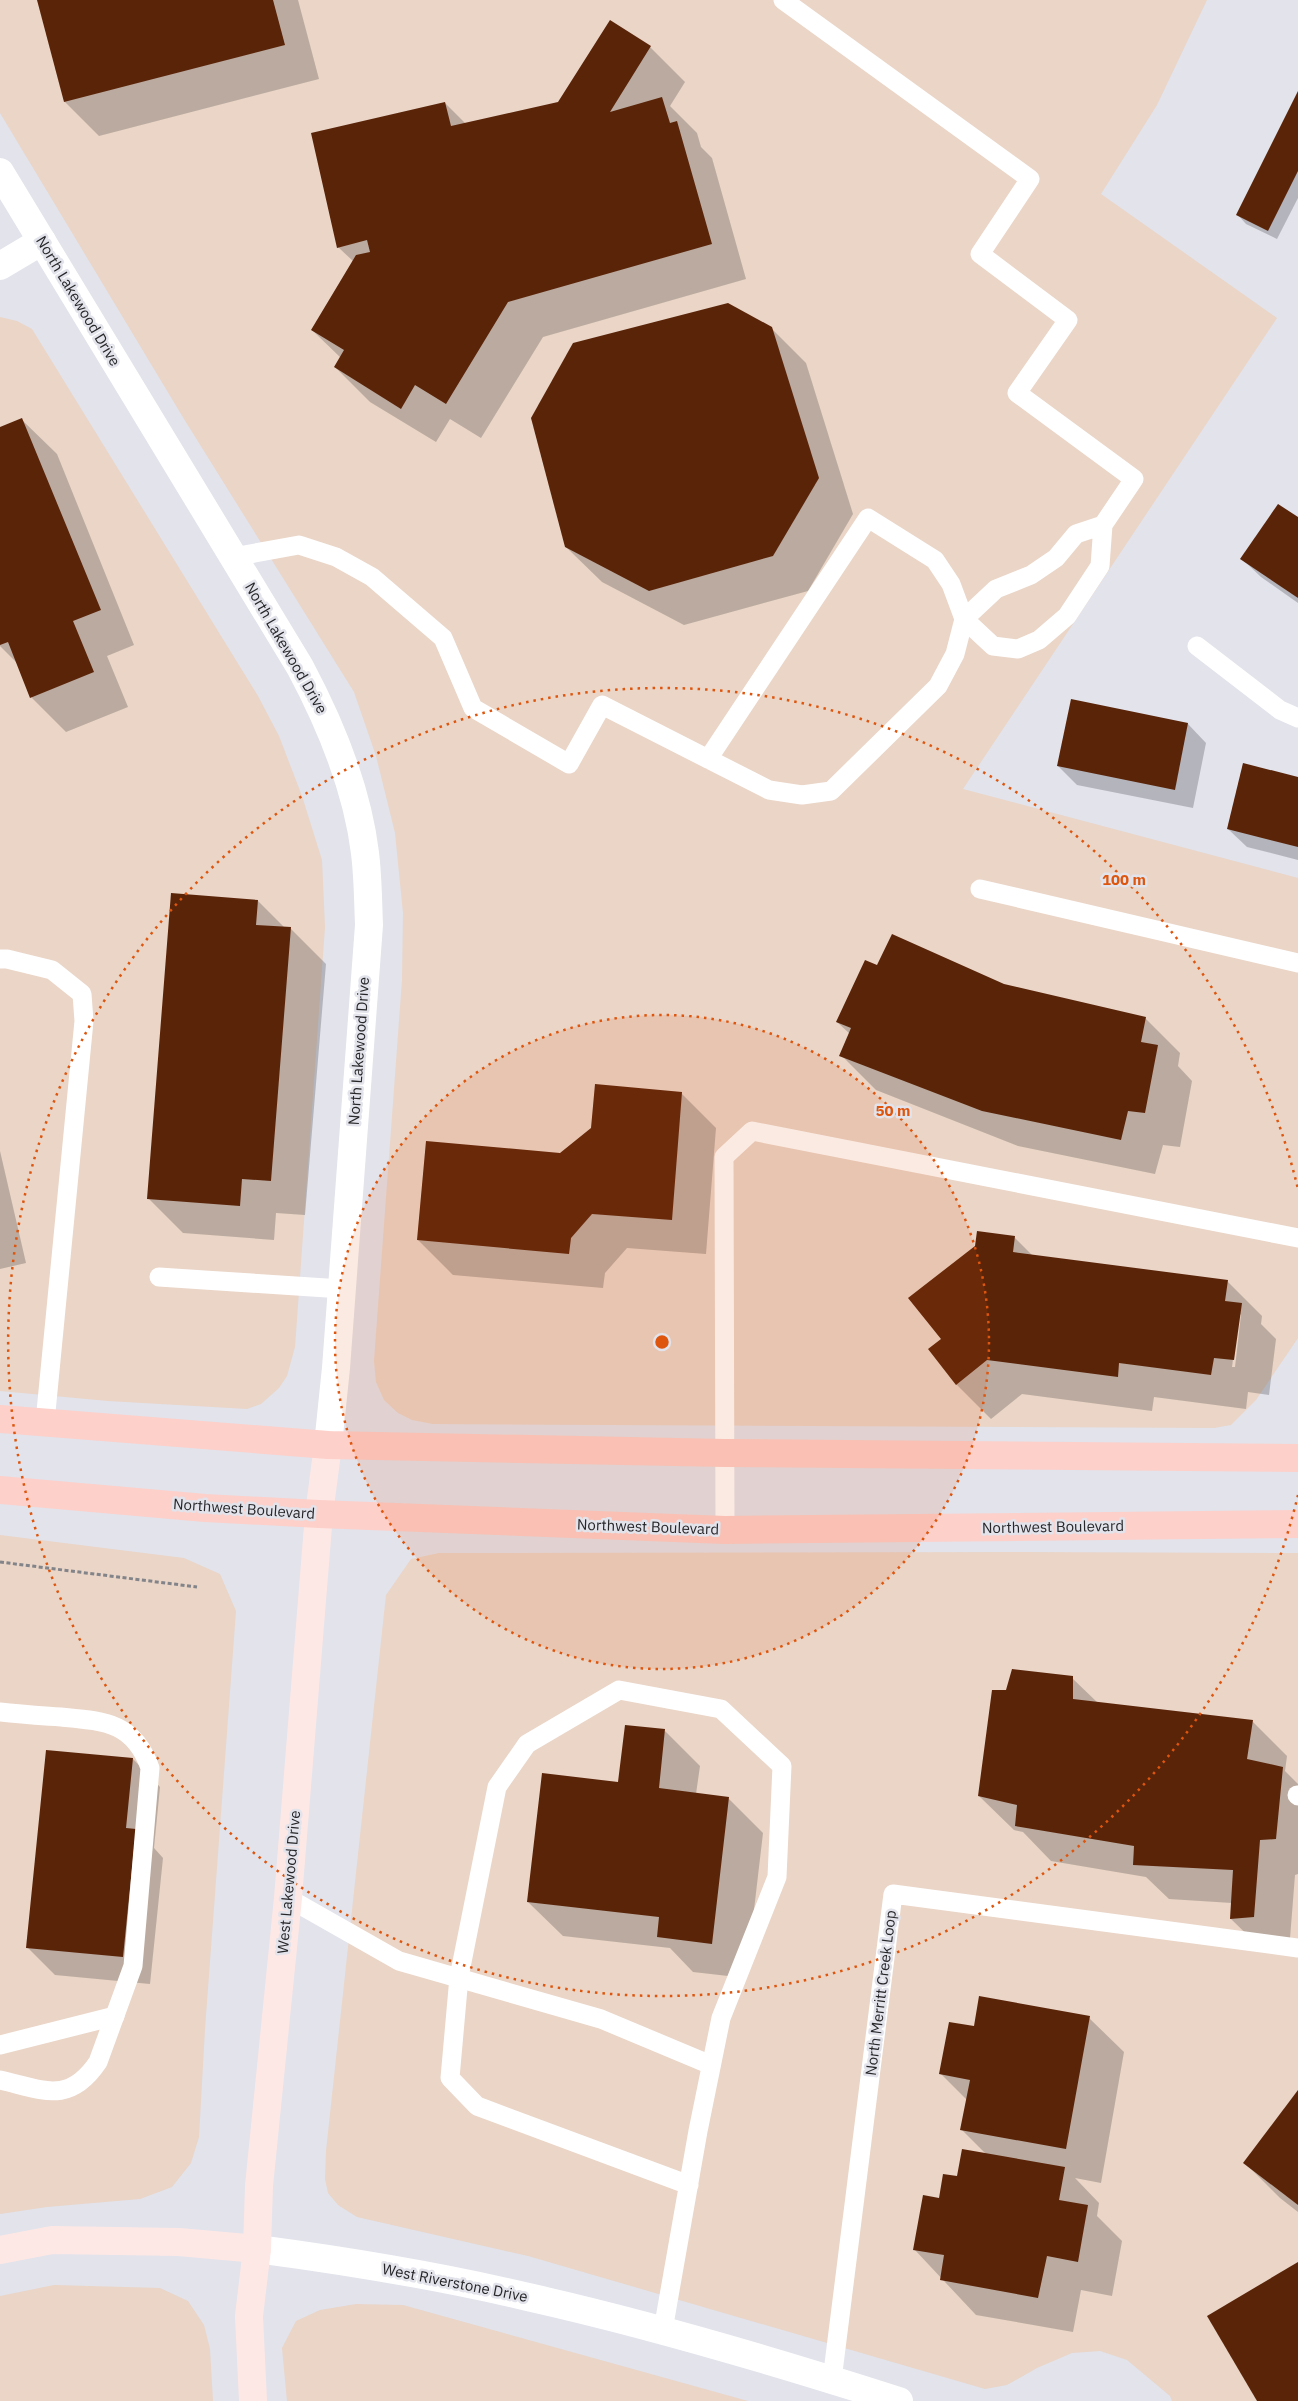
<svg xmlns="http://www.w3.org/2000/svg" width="1298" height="2401" font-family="'IBM Plex Sans',sans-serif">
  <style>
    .commercial { fill: #ead5c7 }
    .shadow { fill: #0003; fill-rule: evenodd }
    .building { fill: #5a2409 }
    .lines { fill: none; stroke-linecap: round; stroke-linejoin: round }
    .path { stroke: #838489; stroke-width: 3; stroke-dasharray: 4 2.5; stroke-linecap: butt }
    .lane { stroke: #fff; stroke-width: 19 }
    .street { stroke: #fff; stroke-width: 28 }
    .secondary { stroke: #fee8e5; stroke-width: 28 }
    .primary { stroke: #fdd0ca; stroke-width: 28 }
    .ring { fill: none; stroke: #de560e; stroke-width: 2.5; stroke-dasharray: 2.5 5 }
    .labels { text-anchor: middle; stroke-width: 5; stroke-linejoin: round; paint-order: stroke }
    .street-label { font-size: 15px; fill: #27272a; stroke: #e2e3eb }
    .centre { fill: #de560e; stroke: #e2e3eb; stroke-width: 2.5 }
    .ring-label { font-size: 15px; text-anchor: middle; font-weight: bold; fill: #de560e; stroke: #e2e3eb; stroke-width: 5; stroke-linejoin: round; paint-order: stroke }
  </style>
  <rect width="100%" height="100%" fill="#e2e3eb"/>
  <g class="commercial">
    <path d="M0,0H1207L1157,105L1101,194L1277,318L963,789L1298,878V1338L1256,1400L1231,1425L1214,1428L433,1424L412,1420L398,1413L384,1400L376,1382L374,1361L402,980L403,913L395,833L376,756L354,692L184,419L0,113Z"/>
    <path d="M0,317L17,321L32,329L258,696L279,736L302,796L322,860L325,927L295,1347L287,1376L279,1388L261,1404L247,1409L108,1401L0,1391Z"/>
    <path d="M0,1535L184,1558L220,1574L236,1611L205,2029L199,2137L191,2163L172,2187L140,2199L47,2207L0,2214Z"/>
    <path d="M1025,1552L1298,1553V2401H1172L1170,2396L1127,2360L1100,2351L1072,2353L1037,2368L1007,2385L985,2389L528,2256L357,2217L338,2205L328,2193L325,2179L326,2151L386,1595L411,1559L439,1553Z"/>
    <path d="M54,2285L160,2288L188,2301L204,2325L210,2349L213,2401H0V2296Z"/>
    <path d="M356,2304L403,2305L748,2401H287L282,2348L296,2321L320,2310Z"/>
  </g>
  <g class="shadow">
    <path d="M39,0H298L319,79L99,136L65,102Z"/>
    <path d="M650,47L685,82L670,106L697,133L701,147L712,158L746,279L543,337L481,438L450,419L436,442L370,402L335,367L341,358L312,330L354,262L338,247L445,103L466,124L559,103Z"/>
    <path d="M1298,93V198L1277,239L1246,224L1237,214Z"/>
    <path d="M771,328L806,363L853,514L808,591L684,625L602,582L566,547Z"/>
    <path d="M22,420L57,454L134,645L107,656L128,707L66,732L32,698L18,664L0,646V429Z"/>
    <path d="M1298,519V603L1261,577L1242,559Z"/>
    <path d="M1188,724L1206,743L1193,808L1077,785L1058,766Z"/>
    <path d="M1298,778V860L1247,847L1228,829Z"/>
    <path d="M258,901L285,928L291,929L326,964L305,1215L276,1213L274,1240L183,1233L148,1198Z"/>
    <path d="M878,967L1004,985L1145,1018L1180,1053L1178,1066L1192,1081L1180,1147L1163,1145L1155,1174L1018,1146L876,1090L841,1055L850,1034L837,1022Z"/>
    <path d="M681,1093L716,1128L706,1254L627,1248L605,1273L603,1288L453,1275L418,1240L560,1154Z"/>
    <path d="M0,1151L26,1263L0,1269Z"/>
    <path d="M1014,1237L1033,1256L1227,1281L1262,1316L1261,1324L1276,1339L1269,1395L1248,1392L1246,1409L1154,1397L1152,1411L1022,1394L991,1419L956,1384L942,1340ZM1239,1313L1241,1315L1235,1367H1232Z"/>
    <path d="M1072,1678L1098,1703L1252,1721L1287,1756L1285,1771L1298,1784V1874L1295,1875L1289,1951L1266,1953L1231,1919L1232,1903L1169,1899L1146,1877L1051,1861L1023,1832L1014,1830L979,1796L1007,1691Z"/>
    <path d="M665,1731L700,1766L696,1794L728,1798L763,1833L746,1978L693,1972L670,1948L563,1936L528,1902L619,1783Z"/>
    <path d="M133,1759L160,1787L154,1848L163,1858L150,1984L55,1975L28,1948Z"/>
    <path d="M1089,2018L1124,2052L1101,2183L1075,2178L1099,2203L1097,2216L1122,2241L1112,2296L1081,2290L1073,2332L976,2315L914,2249L940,2200L958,2178L987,2155L962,2130L967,2100L941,2074L975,2028Z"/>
    <path d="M1298,2092V2212L1280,2198L1245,2163Z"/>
  </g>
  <g class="building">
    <path d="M37,0H273L285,45L64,102Z"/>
    <path d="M610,20L651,46L610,112L662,97L670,123L677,121L712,244L508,302L446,404L415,385L401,409L334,367L344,350L311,330L356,255L370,252L367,240L337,248L311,133L445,102L451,126L558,102Z"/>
    <path d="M1298,91V171L1268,231L1236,215Z"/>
    <path d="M728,303L772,327L819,478L773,556L649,591L565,547L531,418L573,343Z"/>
    <path d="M22,418L101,610L73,621L94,672L30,698L8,642L0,645V427Z"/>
    <path d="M1278,504L1298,517V598L1240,559Z"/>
    <path d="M1071,699L1188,723L1175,790L1057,766Z"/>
    <path d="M1243,763L1298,777V847L1227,829Z"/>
    <path d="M171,893L258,900L256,925L291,927L271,1181L242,1179L240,1206L147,1199Z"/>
    <path d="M892,934L1004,984L1146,1017L1141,1042L1158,1045L1145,1113L1128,1111L1121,1140L982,1111L839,1056L851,1028L836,1022L865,960L877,965Z"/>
    <path d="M595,1084L682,1092L672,1220L592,1214L571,1238L569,1254L417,1240L426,1141L560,1153L591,1128Z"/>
    <path d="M977,1231L1015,1236L1013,1252L1228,1280L1225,1301L1242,1303L1234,1360L1214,1358L1211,1375L1119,1363L1118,1377L987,1360L956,1385L928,1349L941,1339L908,1298L975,1246Z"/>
    <path d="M1012,1669L1073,1676V1699L1253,1720L1247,1759L1283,1767L1276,1839L1260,1840L1254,1917L1230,1919L1233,1870L1133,1865L1134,1846L1015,1826L1017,1805L978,1796L992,1690H1006Z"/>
    <path d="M625,1725L665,1729L659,1788L729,1797L712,1944L657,1937L659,1917L527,1902L542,1773L618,1782Z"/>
    <path d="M46,1750L133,1758L126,1828L136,1829L123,1957L26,1948Z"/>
    <path d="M979,1996L1090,2016L1066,2149L960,2130L970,2080L939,2074L949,2022L974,2026Z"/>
    <path d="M1298,2090V2205L1243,2163Z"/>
    <path d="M962,2149L1065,2167L1059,2200L1088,2205L1078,2262L1047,2256L1038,2298L940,2280L944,2255L913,2250L923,2195L939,2198L943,2174L957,2176Z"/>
    <path d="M1298,2262V2401H1257L1207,2316Z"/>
  </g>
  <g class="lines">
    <path class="path" d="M0,1562L197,1587"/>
    <g class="lane">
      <path d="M783,0L1030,179L980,254L1068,320L1017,393L1134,479L1103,525L1100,566L1067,616L1039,640L1018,649L993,646L964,619L996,589L1031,575L1056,558L1076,534L1103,525"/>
      <path d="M233,557L299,545L336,557L372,577L443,638L473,708L569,764L602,705L769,790L802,795L831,791L938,686L955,654L964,619L951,584L935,560L868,518L708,759"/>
      <path d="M1197,646L1280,710L1298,718"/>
      <path d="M980,889L1298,963"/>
      <path d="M0,959H7L52,970L82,994L84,1021L45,1422"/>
      <path d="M159,1277L342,1289"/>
      <path d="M725,1530L724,1157L752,1131L1298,1238"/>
      <path d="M0,1712C20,1714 41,1716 61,1717C104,1721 134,1722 150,1768L133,1966L98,2062C69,2105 43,2090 0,2080"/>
      <path d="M1297,1795L1298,1796"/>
      <path d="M288,1898L399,1961L601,2019L711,2065"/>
      <path d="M0,2045L115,2016"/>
      <path d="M663,2330L698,2131L721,2018L777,1877L782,1766L721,1709L619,1690L527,1744L497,1787L459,1977L450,2078L477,2106L689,2185"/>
      <path d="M832,2380L893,1894L1298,1948"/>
    </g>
    <g class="street">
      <path d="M0,172L300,667C331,725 357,787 365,853C368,877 368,901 369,925L336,1368L328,1445"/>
      <path d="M0,266L42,241"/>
      <path d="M257,2249C348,2261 439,2276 528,2297C653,2325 777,2362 899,2401"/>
    </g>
    <g class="secondary">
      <path d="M0,2250L52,2240L179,2242L257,2249"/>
      <path d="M253,2401L249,2316L257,2249L259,2186L288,1898L319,1514L328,1445"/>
    </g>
    <g class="primary">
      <path d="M0,1419L328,1445L725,1453L1298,1458"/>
      <path d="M0,1490L205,1508L319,1514L725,1530L1298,1524"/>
    </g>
  </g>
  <circle cx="662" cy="1342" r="327" fill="#de560e" fill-opacity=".12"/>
  <g class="ring">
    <circle cx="662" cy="1342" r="327"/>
    <path d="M1298 1495A654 654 0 1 1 1298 1189"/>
  </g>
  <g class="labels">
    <g class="street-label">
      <text transform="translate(78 301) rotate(59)" y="5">North Lakewood Drive</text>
      <text transform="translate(286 648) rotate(60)" y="5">North Lakewood Drive</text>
      <text transform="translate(359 1051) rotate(-86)" y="5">North Lakewood Drive</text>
      <text transform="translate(244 1509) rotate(4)" y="5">Northwest Boulevard</text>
      <text transform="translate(648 1527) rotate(2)" y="5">Northwest Boulevard</text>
      <text transform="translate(1053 1527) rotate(-1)" y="5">Northwest Boulevard</text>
      <text transform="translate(289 1882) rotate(-85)" y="5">West Lakewood Drive</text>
      <text transform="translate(881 1993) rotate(-83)" y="5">North Merritt Creek Loop</text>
      <text transform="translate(455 2283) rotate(11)" y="5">West Riverstone Drive</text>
    </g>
  </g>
  <circle cx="662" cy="1342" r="8" class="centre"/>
  <g class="ring-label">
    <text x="1124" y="885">100 m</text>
    <text x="893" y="1116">50 m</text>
  </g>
</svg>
